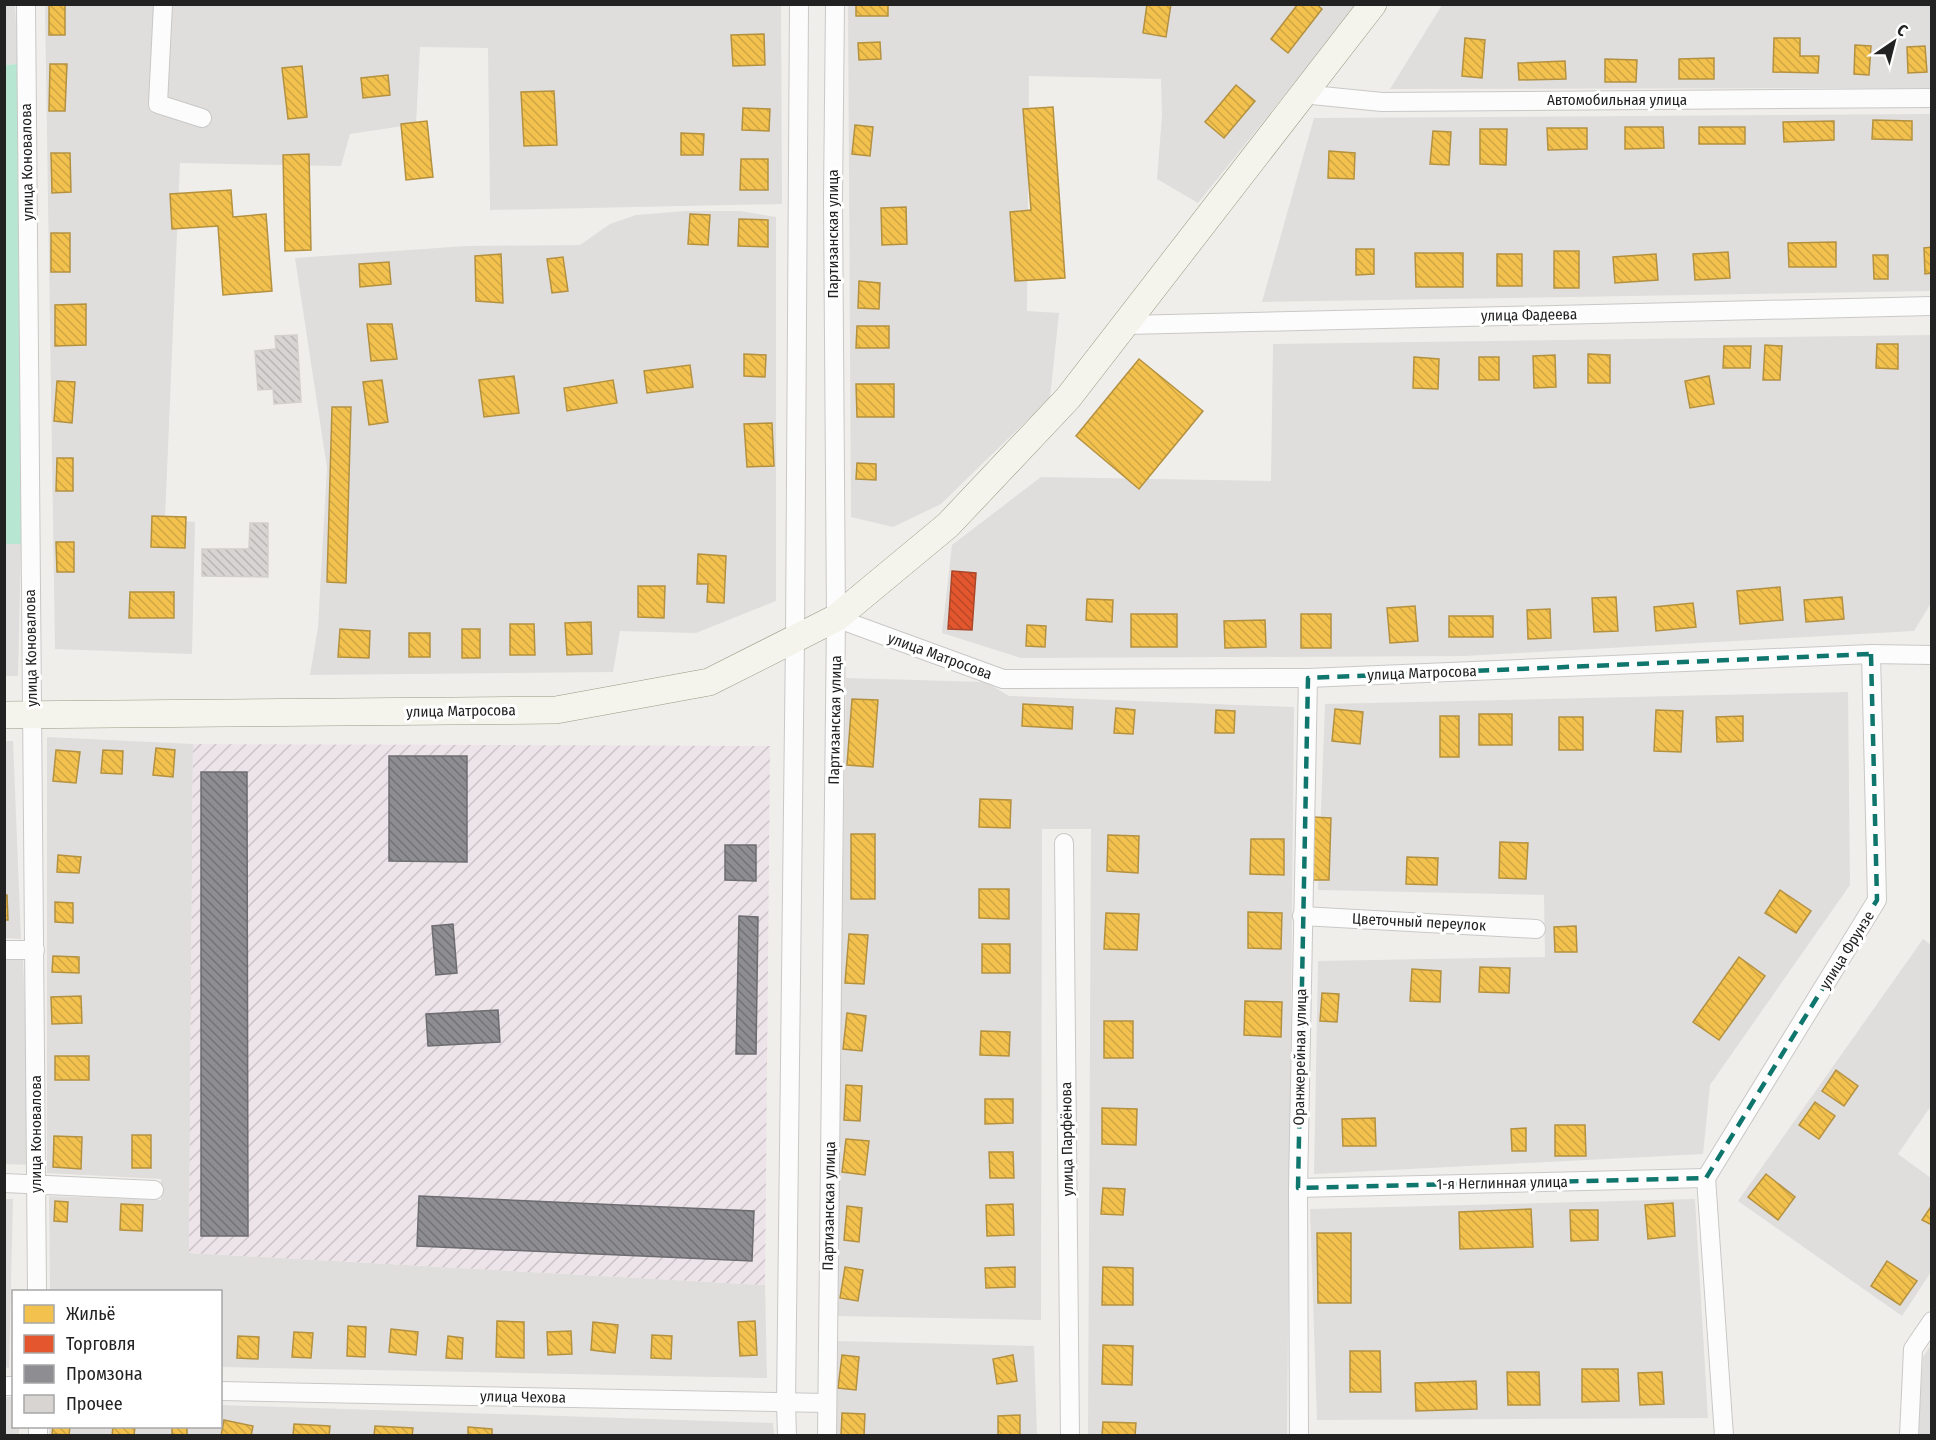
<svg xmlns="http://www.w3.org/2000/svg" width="1936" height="1440" font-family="'Fira Sans Condensed',sans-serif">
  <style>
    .residential { fill: #dfdedc }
    .industrial { fill: url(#industrial-furrows) }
    .pitch { fill: #b7e6d2 }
    .homes { fill: url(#homes-back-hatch); stroke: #b49141; stroke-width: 1.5 }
    .shops { fill: url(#shops-back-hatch); stroke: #aa472a; stroke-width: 1.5 }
    .industry { fill: url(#industry-back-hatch); stroke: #6d6d70; stroke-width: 1.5 }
    .building { fill: url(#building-back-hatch); stroke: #d3d0cc; stroke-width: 1.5 }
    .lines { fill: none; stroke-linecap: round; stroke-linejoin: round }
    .minor-casing { stroke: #c9c8c7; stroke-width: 20 }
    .secondary-casing { stroke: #999a82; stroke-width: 28 }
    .minor { stroke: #fdfcfc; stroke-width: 18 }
    .secondary { stroke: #f4f4ed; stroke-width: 27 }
    .marked { fill: none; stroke: #0f766e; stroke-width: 4.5; stroke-dasharray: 12 8; stroke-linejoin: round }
    .labels { text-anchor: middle; stroke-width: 6; stroke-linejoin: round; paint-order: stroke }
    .street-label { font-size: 15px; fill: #222; stroke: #fff }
  </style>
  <defs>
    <pattern id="industrial-furrows" width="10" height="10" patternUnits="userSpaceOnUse" patternTransform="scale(1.5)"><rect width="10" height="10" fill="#ede4e9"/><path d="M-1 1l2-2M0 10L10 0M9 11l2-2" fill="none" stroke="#cbc3c8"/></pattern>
    <pattern id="homes-back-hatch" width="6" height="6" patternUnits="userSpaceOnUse" patternTransform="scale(1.5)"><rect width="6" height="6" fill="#f2c14e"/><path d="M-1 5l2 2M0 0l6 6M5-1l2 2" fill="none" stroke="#cfa644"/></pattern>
    <pattern id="shops-back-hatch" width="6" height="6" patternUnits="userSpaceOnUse" patternTransform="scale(1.5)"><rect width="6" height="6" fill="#e4572e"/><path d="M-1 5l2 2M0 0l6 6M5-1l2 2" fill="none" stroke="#b84827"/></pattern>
    <pattern id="industry-back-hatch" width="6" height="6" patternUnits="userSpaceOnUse" patternTransform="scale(1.5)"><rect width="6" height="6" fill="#8d8d92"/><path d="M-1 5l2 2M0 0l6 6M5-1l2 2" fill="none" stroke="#737377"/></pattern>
    <pattern id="building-back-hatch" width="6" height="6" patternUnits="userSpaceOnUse" patternTransform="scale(1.5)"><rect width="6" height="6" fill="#d7d4d2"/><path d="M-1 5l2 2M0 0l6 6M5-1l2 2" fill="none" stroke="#b8b6b4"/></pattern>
  </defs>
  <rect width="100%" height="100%" fill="#f0eeeb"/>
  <g class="residential">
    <path d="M5,5H15L18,64L5,65Z"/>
    <path d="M45,5H781L782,204L490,210L488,48L420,47L416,124L350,134L341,166L180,163L165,519L195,522L192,654L55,649Z"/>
    <path d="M848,5H1357L1198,203L1157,179L1162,115L1161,79L1029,76L1027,311L1059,313L1050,398L941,504L893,527L851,517Z"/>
    <path d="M1442,5H1931V88L1390,89Z"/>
    <path d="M1931,114V291L1262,302L1314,118Z"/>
    <path d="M685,211H740L776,217V601L696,633L620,631L613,672L310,675L318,627L327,468L295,258L466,246L580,245L610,224L636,215Z"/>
    <path d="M1931,335V603L1914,631L1465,656L1021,658L942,633L952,545L1041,477L1271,481L1273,344Z"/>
    <path d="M4,544H21L18,676H5Z"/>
    <path d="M846,678L986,682L1009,696L1294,707L1287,1435H1088L1091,829H1042L1041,1320L836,1316Z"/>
    <path d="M1848,692L1850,885L1710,1085L1703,1154L1314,1174L1318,961L1545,957L1544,895L1318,890L1325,704Z"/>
    <path d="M47,737L193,744L189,1253L765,1285L767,1378L221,1367L220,1292L50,1291L49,1196L161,1200V1179L47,1173Z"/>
    <path d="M4,741H13L21,939L5,938Z"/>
    <path d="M1923,939L1931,945V1106L1898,1154L1931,1178V1272L1902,1316L1738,1201Z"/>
    <path d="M5,959H23L31,1165L5,1164Z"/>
    <path d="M4,1199H13L9,1368L4,1367Z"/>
    <path d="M1695,1199L1708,1418L1317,1420L1310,1209Z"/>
    <path d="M835,1341L1034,1346L1037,1435L834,1436Z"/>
    <path d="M1931,1345V1435H1918L1923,1357Z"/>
    <path d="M4,1397H13L14,1426L19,1427V1435H5Z"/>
    <path d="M221,1405L773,1423L774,1435L49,1436V1427L220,1426Z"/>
  </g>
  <path class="industrial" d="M193,744L770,746L765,1285L189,1253Z"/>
  <path class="pitch" d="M18,64L21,544H5L4,65Z"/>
  <g class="homes">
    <rect x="49" y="4" width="16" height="31"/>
    <rect x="856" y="4" width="32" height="12"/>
    <path d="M1147,4H1171L1166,37L1143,33Z"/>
    <path d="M1298,4H1316L1322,9L1288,53L1271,39Z"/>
    <path d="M764,34L765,65L733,66L731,35Z"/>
    <path d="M1465,38L1485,40L1482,78L1462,76Z"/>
    <path d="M1774,38H1800V56H1819L1818,73L1773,72Z"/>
    <path d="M880,42L881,59L859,60L858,43Z"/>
    <path d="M1855,45L1871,46L1869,75L1854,74Z"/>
    <path d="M1925,46L1927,72L1908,73L1907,47Z"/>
    <path d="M1714,58V79H1679V59Z"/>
    <path d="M1605,59L1637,60L1636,82H1605Z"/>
    <path d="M1565,61L1566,79L1519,80L1518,63Z"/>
    <path d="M50,64H67L65,111H49Z"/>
    <path d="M302,66L307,117L288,119L282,68Z"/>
    <path d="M388,75L390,95L363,98L361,78Z"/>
    <path d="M1236,85L1255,101L1224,138L1205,122Z"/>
    <path d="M554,91L557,145L524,146L521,92Z"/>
    <path d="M1053,107L1065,278L1015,281L1010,212L1031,210L1023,109Z"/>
    <path d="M743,108L770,109L769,131L742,130Z"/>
    <path d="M1873,120L1912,121V140L1872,139Z"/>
    <path d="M427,121L433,177L406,180L401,124Z"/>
    <path d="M1834,121V140L1784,142L1783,122Z"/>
    <path d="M855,125L873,127L870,156L852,154Z"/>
    <path d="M1625,127H1663L1664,148L1625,149Z"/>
    <rect x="1699" y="127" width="46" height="17"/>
    <path d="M1547,128H1587V149L1548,150Z"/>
    <path d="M1480,129H1507L1506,165L1480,164Z"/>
    <path d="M1433,131L1451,132L1449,165L1430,164Z"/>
    <path d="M681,133L704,134L703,155H681Z"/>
    <path d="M1329,151L1355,153L1354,179L1328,178Z"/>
    <path d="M51,153H70L71,192L52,193Z"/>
    <path d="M309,154L311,250L285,251L283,155Z"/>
    <path d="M741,159H768V190H740Z"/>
    <path d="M231,190L233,217L266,214L272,291L223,295L218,226L172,229L170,194Z"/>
    <path d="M906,207L907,244L882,245L881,208Z"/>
    <path d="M690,214L710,215L708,245L688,244Z"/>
    <path d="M739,219L768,220V247L738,246Z"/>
    <rect x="51" y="233" width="19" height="39"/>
    <path d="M1836,242V267H1789L1788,243Z"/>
    <path d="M1932,247V273L1925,274L1924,248Z"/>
    <path d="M1356,249H1374V274L1356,275Z"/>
    <rect x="1554" y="251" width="25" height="37"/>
    <path d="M1728,252L1730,278L1695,280L1693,254Z"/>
    <path d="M1415,253H1463V287H1416Z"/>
    <path d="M501,254L503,303L476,301L475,256Z"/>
    <rect x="1497" y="254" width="25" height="32"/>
    <path d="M1656,254L1658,280L1615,283L1613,257Z"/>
    <path d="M1873,255H1888V279H1874Z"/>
    <path d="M563,257L568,291L552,293L547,259Z"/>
    <path d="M389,262L391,284L360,287L359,264Z"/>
    <path d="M859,281L880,283L879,309L858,308Z"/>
    <path d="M86,304V345L55,346V305Z"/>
    <path d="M367,324H392L397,359L371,361Z"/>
    <path d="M857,326H889V348H856Z"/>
    <path d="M1877,344H1898V369L1876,368Z"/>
    <path d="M1765,345L1782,346L1780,380H1763Z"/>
    <path d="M1724,346H1751L1750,368H1723Z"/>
    <path d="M744,354L766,355L765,377L744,376Z"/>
    <path d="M1588,354L1610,355V383H1588Z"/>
    <path d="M1555,355L1556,387L1534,388L1533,356Z"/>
    <path d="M1414,357L1439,359L1438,389L1413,388Z"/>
    <rect x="1479" y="357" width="20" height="23"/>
    <path d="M1139,359L1203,411L1139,489L1076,436Z"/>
    <path d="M690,365L693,387L647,393L644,371Z"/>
    <path d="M514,376L519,413L484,417L479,380Z"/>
    <path d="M1709,376L1714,404L1690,408L1685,381Z"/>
    <path d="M382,380L388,422L369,425L363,382Z"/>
    <path d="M613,380L617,403L567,411L564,388Z"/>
    <path d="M57,381L75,382L72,423L54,421Z"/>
    <path d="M856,384H894V417H857Z"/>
    <path d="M332,407H351L346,583L327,582Z"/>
    <path d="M772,423L774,466L747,467L744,424Z"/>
    <path d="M57,458H73V491H56Z"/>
    <path d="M857,463L876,464V480L856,479Z"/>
    <path d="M152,516L186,517L185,548L151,547Z"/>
    <path d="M56,542H74V572H57Z"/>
    <path d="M698,554L726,556L724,603L707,602L708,584H697Z"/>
    <path d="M638,586H665L664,618L638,617Z"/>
    <path d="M1780,587L1783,620L1740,624L1737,591Z"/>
    <path d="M130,592H174V618H129Z"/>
    <path d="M1616,597L1618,631L1594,632L1592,598Z"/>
    <path d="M1842,597L1844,619L1806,622L1804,600Z"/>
    <path d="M1087,599L1113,600L1112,622L1086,620Z"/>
    <path d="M1693,603L1696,627L1656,631L1654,607Z"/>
    <path d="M1415,606L1418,641L1390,643L1387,608Z"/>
    <path d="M1550,609L1551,638L1528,639L1527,610Z"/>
    <rect x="1131" y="614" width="46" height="33"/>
    <rect x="1301" y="614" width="30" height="34"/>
    <rect x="1449" y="616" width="44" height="21"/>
    <path d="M1265,620L1266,647L1225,648L1224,621Z"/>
    <path d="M591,622L592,654L567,655L565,623Z"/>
    <path d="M510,624H534L535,655H510Z"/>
    <path d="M1027,625L1046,626L1045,647L1026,646Z"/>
    <path d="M340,629L370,631L369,658L338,657Z"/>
    <rect x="462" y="629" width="18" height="29"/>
    <rect x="409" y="633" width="21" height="24"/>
    <path d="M852,699L878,700L873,767L847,765Z"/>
    <path d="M1023,704L1073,707L1072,729L1022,726Z"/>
    <path d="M1116,708L1135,710L1133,734L1114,733Z"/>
    <path d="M1335,709L1363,712L1360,744L1332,741Z"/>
    <path d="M1216,710L1235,711L1234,733H1215Z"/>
    <path d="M1656,710L1683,711L1681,752L1654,751Z"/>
    <rect x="1479" y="714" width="33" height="31"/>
    <rect x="1440" y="716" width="19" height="41"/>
    <path d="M1743,716V741L1717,742L1716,717Z"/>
    <rect x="1559" y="717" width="24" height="33"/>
    <path d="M156,748L175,750L173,777L153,775Z"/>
    <path d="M56,750L80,752L76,783L53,781Z"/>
    <path d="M103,750L123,751L122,774L101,773Z"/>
    <path d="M980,799L1011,800L1010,828L979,827Z"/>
    <path d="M1313,817L1331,818L1329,880H1311Z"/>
    <rect x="851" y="834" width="24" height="65"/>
    <path d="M1108,835L1139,836L1138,873L1107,871Z"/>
    <path d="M1251,839H1284V875L1250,874Z"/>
    <path d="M1500,842L1528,843L1526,879L1499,878Z"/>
    <path d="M58,855L81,857L79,873L57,872Z"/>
    <path d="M1407,857L1438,858L1437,885L1406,884Z"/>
    <path d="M979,889H1009V919L979,918Z"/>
    <path d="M1780,890L1811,911L1796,933L1765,913Z"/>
    <path d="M4,895H7L8,920H4Z"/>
    <path d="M55,902L73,903V923L55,922Z"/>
    <path d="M1248,912L1282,913L1281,949L1248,948Z"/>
    <path d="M1106,913L1139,914L1137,950L1104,949Z"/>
    <path d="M1576,926L1577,952H1555L1554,927Z"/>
    <path d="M849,934L868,935L864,984L845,983Z"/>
    <rect x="982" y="944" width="28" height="29"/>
    <path d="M53,956L79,957V973L52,972Z"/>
    <path d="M1739,957L1765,976L1719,1040L1693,1022Z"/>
    <path d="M1480,967L1510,968L1509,993L1479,992Z"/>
    <path d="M1412,969L1441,971L1440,1002L1410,1001Z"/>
    <path d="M1322,993L1339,994L1337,1022L1320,1021Z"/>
    <path d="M81,996L82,1023L52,1024L51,997Z"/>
    <path d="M1245,1001L1282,1002L1281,1037L1244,1035Z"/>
    <path d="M847,1013L866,1016L862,1051L843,1049Z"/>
    <rect x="1104" y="1021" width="29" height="37"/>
    <path d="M981,1031L1010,1032L1009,1056L980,1055Z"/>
    <rect x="55" y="1056" width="34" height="24"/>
    <path d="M1836,1070L1858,1086L1844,1106L1822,1091Z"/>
    <path d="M846,1085L862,1086L860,1121L844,1120Z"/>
    <path d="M985,1099H1013V1123L985,1124Z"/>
    <path d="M1815,1102L1835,1116L1819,1139L1799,1125Z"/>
    <path d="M1102,1108L1137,1109L1136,1145L1102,1144Z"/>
    <path d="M1375,1118L1376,1146H1343L1342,1119Z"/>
    <path d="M1555,1125H1585L1586,1156H1555Z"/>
    <path d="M1526,1128V1151H1512L1511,1129Z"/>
    <rect x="132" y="1135" width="19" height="33"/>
    <path d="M54,1136L82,1137L81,1169L53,1167Z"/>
    <path d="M846,1139L869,1141L865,1175L842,1172Z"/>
    <path d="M989,1152H1013L1014,1178H990Z"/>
    <path d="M1766,1174L1795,1197L1778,1220L1748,1197Z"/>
    <path d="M1103,1188L1125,1189L1123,1215L1101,1214Z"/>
    <path d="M55,1201L68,1202L67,1222L54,1221Z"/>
    <path d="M1673,1203L1675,1236L1648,1239L1645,1205Z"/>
    <path d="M121,1204L143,1205L142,1231L120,1230Z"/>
    <path d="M1013,1204L1014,1235L987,1236L986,1205Z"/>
    <path d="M1932,1205V1225L1922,1220Z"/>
    <path d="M847,1206L862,1208L859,1242L844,1240Z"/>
    <path d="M1531,1209L1533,1247L1460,1249L1459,1212Z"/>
    <path d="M1570,1210H1598V1240L1571,1241Z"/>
    <path d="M1317,1233H1351V1303H1318Z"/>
    <path d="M1887,1261L1917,1281L1900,1305L1871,1286Z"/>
    <path d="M845,1267L863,1270L858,1301L840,1298Z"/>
    <path d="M1015,1267V1287L986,1288L985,1268Z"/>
    <path d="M1103,1267L1133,1268V1305H1102Z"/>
    <path d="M497,1321L524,1322V1358L496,1357Z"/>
    <path d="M755,1321L757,1355L740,1356L738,1322Z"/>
    <path d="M593,1322L618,1325L615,1353L591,1350Z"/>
    <path d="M348,1326L366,1327L365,1357L347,1356Z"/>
    <path d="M391,1329L418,1332L416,1355L389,1352Z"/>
    <path d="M571,1331L572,1354L548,1355L547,1332Z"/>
    <path d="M294,1332L313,1333L311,1358L292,1357Z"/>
    <path d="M652,1335L672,1336L671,1359L651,1358Z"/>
    <path d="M238,1336L259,1337L258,1359L237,1358Z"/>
    <path d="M448,1336L463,1338L462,1359L446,1358Z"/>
    <path d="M1103,1345L1133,1346L1132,1385L1102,1384Z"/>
    <path d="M1350,1351H1380L1381,1392H1350Z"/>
    <path d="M842,1355L859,1357L856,1390L838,1388Z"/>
    <path d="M1013,1355L1017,1381L997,1384L993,1359Z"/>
    <path d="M1582,1369H1618L1619,1401L1582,1402Z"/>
    <path d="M1507,1372H1539L1540,1405H1508Z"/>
    <path d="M1662,1372L1664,1404L1640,1405L1638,1373Z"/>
    <path d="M1476,1381L1477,1409L1416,1411L1415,1383Z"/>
    <path d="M842,1413L865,1414L864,1436H841Z"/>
    <path d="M1020,1415V1435H998V1416Z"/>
    <path d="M224,1420L253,1426L251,1436H221Z"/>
    <path d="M1103,1422L1136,1423L1135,1436H1102Z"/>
    <path d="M294,1424L330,1426L329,1436H293Z"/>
    <path d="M53,1426H70L69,1435L52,1434Z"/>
    <path d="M113,1426H135L134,1436H112Z"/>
    <rect x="172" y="1426" width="15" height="10"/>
    <path d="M375,1426L413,1428L412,1436H374Z"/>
    <path d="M468,1427L492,1429V1436H468Z"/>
  </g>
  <path class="shops" d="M952,571L976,573L972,630L948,629Z"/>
  <g class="industry">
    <path d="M389,756H467V862L389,861Z"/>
    <path d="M201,772H247L248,1236H201Z"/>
    <path d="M725,845H756V881L725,880Z"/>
    <path d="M739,916L758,917L756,1054H736Z"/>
    <path d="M453,924L457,973L436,975L432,926Z"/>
    <path d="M498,1010L500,1042L428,1046L426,1014Z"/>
    <path d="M419,1196L754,1211L752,1261L417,1246Z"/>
  </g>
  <g class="building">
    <path d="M297,335L301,402L274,404L273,389L258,390L255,351L276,349L275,336Z"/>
    <path d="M250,523H268V577L202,576V549H249Z"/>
  </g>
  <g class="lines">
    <defs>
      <g id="minor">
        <path d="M26,4L37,1292"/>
        <path d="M163,4L158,104L202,118"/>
        <path d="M1302,94L1382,102L1932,98"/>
        <path d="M1127,325L1932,306"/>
        <path d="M836,618L1003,679L1308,678L1871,654L1932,655"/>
        <path d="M1064,843L1070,1436"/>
        <path d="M1302,916L1536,929"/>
        <path d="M4,950H35"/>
        <path d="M1706,1178L1877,900L1871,654"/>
        <path d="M1706,1178L1724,1436"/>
        <path d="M4,1183L154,1190"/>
        <path d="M1298,1188L1706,1178"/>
        <path d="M4,1386H14"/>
        <path d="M220,1391L826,1403"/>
        <path d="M38,1426V1436"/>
        <path d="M787,1436L786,1403L795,638L799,4"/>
        <path d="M827,1436L836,618L833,199L835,4"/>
        <path d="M1299,1436L1298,1188L1308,678"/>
        <path d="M1909,1436L1913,1349L1932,1321"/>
      </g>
      <path id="secondary" d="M4,715L556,710L709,682L836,618L948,525L1068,398L1373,4"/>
    </defs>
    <use href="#minor" class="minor-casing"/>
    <use href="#secondary" class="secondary-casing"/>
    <use href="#minor" class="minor"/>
    <use href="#secondary" class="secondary"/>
  </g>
  <path class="marked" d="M1871,654L1877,900L1706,1178L1298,1188L1308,678Z"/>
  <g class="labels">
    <g class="street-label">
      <text x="1617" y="105">Автомобильная улица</text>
      <text transform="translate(27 162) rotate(-91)" y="5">улица Коновалова</text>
      <text transform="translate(833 234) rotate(-90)" y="5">Партизанская улица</text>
      <text transform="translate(1529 315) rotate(-1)" y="5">улица Фадеева</text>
      <text transform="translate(31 648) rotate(-91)" y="5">улица Коновалова</text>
      <text transform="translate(940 656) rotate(20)" y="5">улица Матросова</text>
      <text transform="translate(1422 673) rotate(-2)" y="5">улица Матросова</text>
      <text transform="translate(461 711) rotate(-1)" y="5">улица Матросова</text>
      <text transform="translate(835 720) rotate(-89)" y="5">Партизанская улица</text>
      <text transform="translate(1419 922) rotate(3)" y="5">Цветочный переулок</text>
      <text transform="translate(1847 950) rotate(-58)" y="5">улица Фрунзе</text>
      <text transform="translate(1300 1057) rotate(-89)" y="5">Оранжерейная улица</text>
      <text transform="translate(36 1134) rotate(-90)" y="5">улица Коновалова</text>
      <text transform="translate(1067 1139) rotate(-91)" y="5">улица Парфёнова</text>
      <text transform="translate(1502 1183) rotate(-1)" y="5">1-я Неглинная улица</text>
      <text transform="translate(829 1206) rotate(-89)" y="5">Партизанская улица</text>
      <text transform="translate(523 1397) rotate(1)" y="5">улица Чехова</text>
    </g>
  </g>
  <rect width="1936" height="1440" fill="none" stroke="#222222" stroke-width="12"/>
  <rect x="12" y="1290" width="210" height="138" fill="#ffffff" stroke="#a7a7a7" stroke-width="1.5"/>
  <rect x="24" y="1305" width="30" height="18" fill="#f2c14e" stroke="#a7a7a7" stroke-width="1.5"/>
  <text x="66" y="1320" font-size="18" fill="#222222">Жильё</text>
  <rect x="24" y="1335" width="30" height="18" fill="#e4572e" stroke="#a7a7a7" stroke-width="1.5"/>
  <text x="66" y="1350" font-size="18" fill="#222222">Торговля</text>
  <rect x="24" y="1365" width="30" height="18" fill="#8d8d92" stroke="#a7a7a7" stroke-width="1.5"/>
  <text x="66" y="1380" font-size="18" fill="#222222">Промзона</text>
  <rect x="24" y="1395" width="30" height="18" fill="#d7d4d2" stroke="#a7a7a7" stroke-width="1.5"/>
  <text x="66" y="1410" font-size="18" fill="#222222">Прочее</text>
  <g transform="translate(1894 42) rotate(35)" stroke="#ffffff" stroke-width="4.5" paint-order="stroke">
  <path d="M0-4.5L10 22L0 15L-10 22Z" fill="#222222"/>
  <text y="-9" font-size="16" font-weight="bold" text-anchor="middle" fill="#222222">С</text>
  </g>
</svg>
